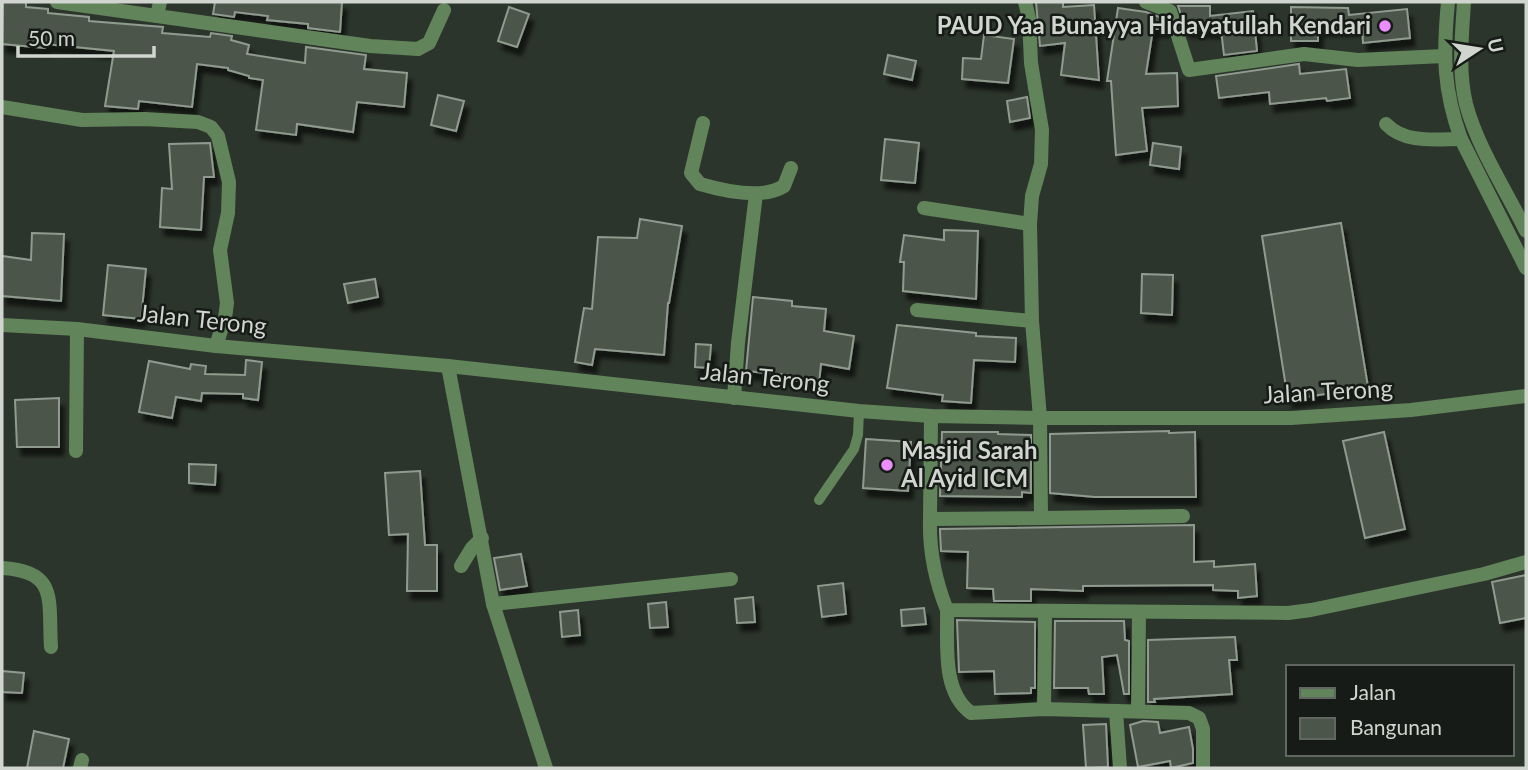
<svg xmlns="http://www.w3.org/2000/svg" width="1528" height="770" font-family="Lato,sans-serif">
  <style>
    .building { fill: #4b5549; stroke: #909b8f; stroke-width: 2; filter: url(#shadow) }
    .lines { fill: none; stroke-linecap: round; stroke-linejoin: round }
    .service { stroke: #61845b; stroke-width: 10 }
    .minor { stroke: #61845b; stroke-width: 14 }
    .tertiary { stroke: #61845b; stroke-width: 14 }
    .poi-dot { fill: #eb8dfc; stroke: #171b17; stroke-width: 2.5 }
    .labels { text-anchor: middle; stroke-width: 5; stroke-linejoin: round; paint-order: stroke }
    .poi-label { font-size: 24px; font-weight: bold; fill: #d0d6cf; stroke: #171b17; text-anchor: end }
    .street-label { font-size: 24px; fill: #d0d6cf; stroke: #171b17 }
  </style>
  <defs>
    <filter id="shadow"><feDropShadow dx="4.5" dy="8" stdDeviation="2" flood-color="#0009"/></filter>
  </defs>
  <rect width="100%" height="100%" fill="#2c352b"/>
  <g class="building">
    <path d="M3,2H26V7L48,9V13L89,17V21L163,27L162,33L210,37L211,33L232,36L231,40L249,45L247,54L305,63L306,47L366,55L364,69L407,73L404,107L357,102L353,132L297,124L296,135L256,130L263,80L249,78V76L228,70V68L197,64L192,107L139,101L138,109L105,106L114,51L45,44V48L2,44Z"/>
    <path d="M215,2H342L340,32L308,28V24L267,20L268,16L235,12L234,17L213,14Z"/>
    <path d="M1036,2H1063V7L1094,5L1099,80L1061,75L1065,43L1040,46Z"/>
    <path d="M1178,6H1210V16L1253,11L1257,51L1224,55L1221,30L1186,29Z"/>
    <path d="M509,7L529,14L517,47L498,41Z"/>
    <path d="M1291,7L1348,8L1349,15L1407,9L1410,38L1363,43L1362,27L1318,28V41H1291Z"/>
    <path d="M1118,8L1146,12L1162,18L1166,29H1153L1146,74L1177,73L1178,106L1142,108L1147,151L1116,155L1111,81H1107Z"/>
    <path d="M984,35L1014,39L1008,83L962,79L963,58L981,59Z"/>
    <path d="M888,55L916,61L912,80L884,74Z"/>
    <path d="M1299,64L1300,74L1346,69L1350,98L1327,101L1326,98L1270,104L1269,92L1219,98L1216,76Z"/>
    <path d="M438,95L464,101L456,131L431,125Z"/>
    <path d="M1027,97L1030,118L1010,122L1007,101Z"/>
    <path d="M885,139L919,143L915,183L881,180Z"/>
    <path d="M210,143L214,177H204L201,230L160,227L162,188L172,189L169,144Z"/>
    <path d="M1153,143L1181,147L1179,169L1150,165Z"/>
    <path d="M640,219L682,226L669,303H668L664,355L595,349L592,365L575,362L584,308L592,309L598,237L637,238Z"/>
    <path d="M1341,223L1368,387L1288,400L1262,236Z"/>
    <path d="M944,230L978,231L976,299L903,291L904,262H900L904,235L944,240Z"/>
    <path d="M32,233L64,234L61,301L2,296V256L31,260Z"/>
    <path d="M108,265L146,269L141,319L103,315Z"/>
    <path d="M1142,274L1173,275L1172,315L1141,313Z"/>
    <path d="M375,279L378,297L348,303L344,284Z"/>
    <path d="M753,297L792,301V306L826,309L824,331L854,336L849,369L821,364L819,383L790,380V375L746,371Z"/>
    <path d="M897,325L976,333V336L1016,338L1015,362L974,360L971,403L942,401L943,395L887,388Z"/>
    <path d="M696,344L711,345L709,368L695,367Z"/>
    <path d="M246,360L262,362L258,400L243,398V394L202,393L201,401L176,397L172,418L139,412L149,361L190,369L191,364L206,366L205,374L245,375Z"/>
    <path d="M59,398V447H17L15,400Z"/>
    <path d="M1169,431V433L1195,432L1196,497H1095L1050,493V434Z"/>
    <path d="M942,432H998V434L1031,435V493L1022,492V497L940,496Z"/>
    <path d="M1384,432L1405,529L1365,538L1343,441Z"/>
    <path d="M866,439L911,442L908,491L863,488Z"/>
    <path d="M189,464L216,465L215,485L189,483Z"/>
    <path d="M420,471L425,545H437V591H407L408,534L389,535L385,473Z"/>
    <path d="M1194,525V562L1214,561V567L1255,564L1257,596L1238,598V591L1213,590V585L1083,586V591L1031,589V601H994L993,589L967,588L968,552L941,551L940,531V529Z"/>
    <path d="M521,554L527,586L500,590L494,558Z"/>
    <path d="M1526,575V618L1500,623L1492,582Z"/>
    <path d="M843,583L846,614L822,617L818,586Z"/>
    <path d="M753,597L755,622L737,623L735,599Z"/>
    <path d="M666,602L668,627L650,628L648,604Z"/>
    <path d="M924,608L926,624L902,626L901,610Z"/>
    <path d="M578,610L580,635L562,637L560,612Z"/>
    <path d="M957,620L1035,622V688H1031V693L995,694L994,671L959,672Z"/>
    <path d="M1055,621H1124L1125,640L1129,641V694H1124L1117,655L1102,657L1104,694H1089L1088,688H1054Z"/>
    <path d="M1235,637L1237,660H1229L1232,694L1154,699L1155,702H1148V640Z"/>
    <path d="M2,671L24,673L22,693L2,692Z"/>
    <path d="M1143,721L1158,722L1160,733L1189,727L1193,749V763L1171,768L1170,761L1138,767L1130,725Z"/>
    <path d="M1106,724L1108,767L1086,768L1083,725Z"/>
    <path d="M34,731L69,739L63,768H27Z"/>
  </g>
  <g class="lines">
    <path class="service" d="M819,500L854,449L858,435L859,411"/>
    <g class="minor">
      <path d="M57,2L157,16"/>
      <path d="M160,2L157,16L370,46L418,49L429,43L444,10"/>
      <path d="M1146,2L1170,11L1189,70L1304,54L1358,60L1444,56"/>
      <path d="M2,107L82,120L144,119L198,122L211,127L218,136L229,182L228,213L220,250L227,303L225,318L216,346"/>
      <path d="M703,123L691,173L700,184C724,191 762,200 784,186L791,168"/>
      <path d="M1386,124C1405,144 1436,139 1461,139"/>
      <path d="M924,208L1030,224"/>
      <path d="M917,310L1032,321"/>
      <path d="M2,325L77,329L216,346L448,366L859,411L931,416L1040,418H1291L1411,410L1526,396"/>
      <path d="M448,366L493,604L546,768"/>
      <path d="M734,398L738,343L756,194"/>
      <path d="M931,416L930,519L1041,518L1040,418L1032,321L1030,224L1032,196L1041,164L1042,130L1031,63L1029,18L1025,2"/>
      <path d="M76,451L77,329"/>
      <path d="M1041,518L1183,516"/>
      <path d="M930,519C929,552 935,580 947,610L1288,613L1311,610L1484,574L1526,562"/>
      <path d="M461,566L472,548L482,538"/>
      <path d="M2,568C59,571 48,601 51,647"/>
      <path d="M493,604L731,579"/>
      <path d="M947,610C948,643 941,691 971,713L1044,709L1189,713L1199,718L1203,729V768"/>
      <path d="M1044,709L1045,612"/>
      <path d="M1138,710L1139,612"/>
      <path d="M1116,711L1120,768"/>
      <path d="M80,768L82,760"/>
    </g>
    <g class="tertiary">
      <path d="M1448,2C1443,54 1443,89 1461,139L1526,268"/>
      <path d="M1464,2C1462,35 1458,71 1466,104C1478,149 1506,190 1526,231"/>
    </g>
  </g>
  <g class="poi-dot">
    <circle cx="1385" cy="26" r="7"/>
    <circle cx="887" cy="465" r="7"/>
  </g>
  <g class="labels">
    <g class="poi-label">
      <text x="1371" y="34">PAUD Yaa Bunayya Hidayatullah Kendari</text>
      <text x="901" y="459" text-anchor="start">Masjid Sarah<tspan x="901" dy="28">Al Ayid ICM</tspan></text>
    </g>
    <g class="street-label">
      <text transform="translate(202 320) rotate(6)" y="8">Jalan Terong</text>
      <text transform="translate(765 378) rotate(6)" y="8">Jalan Terong</text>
      <text transform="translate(1328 392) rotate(-3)" y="8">Jalan Terong</text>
    </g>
  </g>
  <rect width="1528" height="770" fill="none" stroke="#d0d6cf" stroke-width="7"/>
  <rect x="1286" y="665" width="228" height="91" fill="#171b17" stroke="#616661" stroke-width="2"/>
  <rect x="1300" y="688" width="35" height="10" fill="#61845b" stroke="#616661" stroke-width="2"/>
  <text x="1350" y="700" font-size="21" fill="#d0d6cf">Jalan</text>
  <rect x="1300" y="718" width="35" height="21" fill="#4b5549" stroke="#616661" stroke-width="2"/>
  <text x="1350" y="735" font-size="21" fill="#d0d6cf">Bangunan</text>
  <g transform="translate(1479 49) rotate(78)" stroke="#171b17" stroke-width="5" paint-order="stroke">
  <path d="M0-5L12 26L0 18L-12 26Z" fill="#d0d6cf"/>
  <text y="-10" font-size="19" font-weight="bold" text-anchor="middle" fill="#d0d6cf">U</text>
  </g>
  <path d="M18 46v10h136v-10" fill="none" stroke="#d0d6cf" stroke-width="3.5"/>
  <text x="28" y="46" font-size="21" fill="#d0d6cf" stroke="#171b17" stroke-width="5" paint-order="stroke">50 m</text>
</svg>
